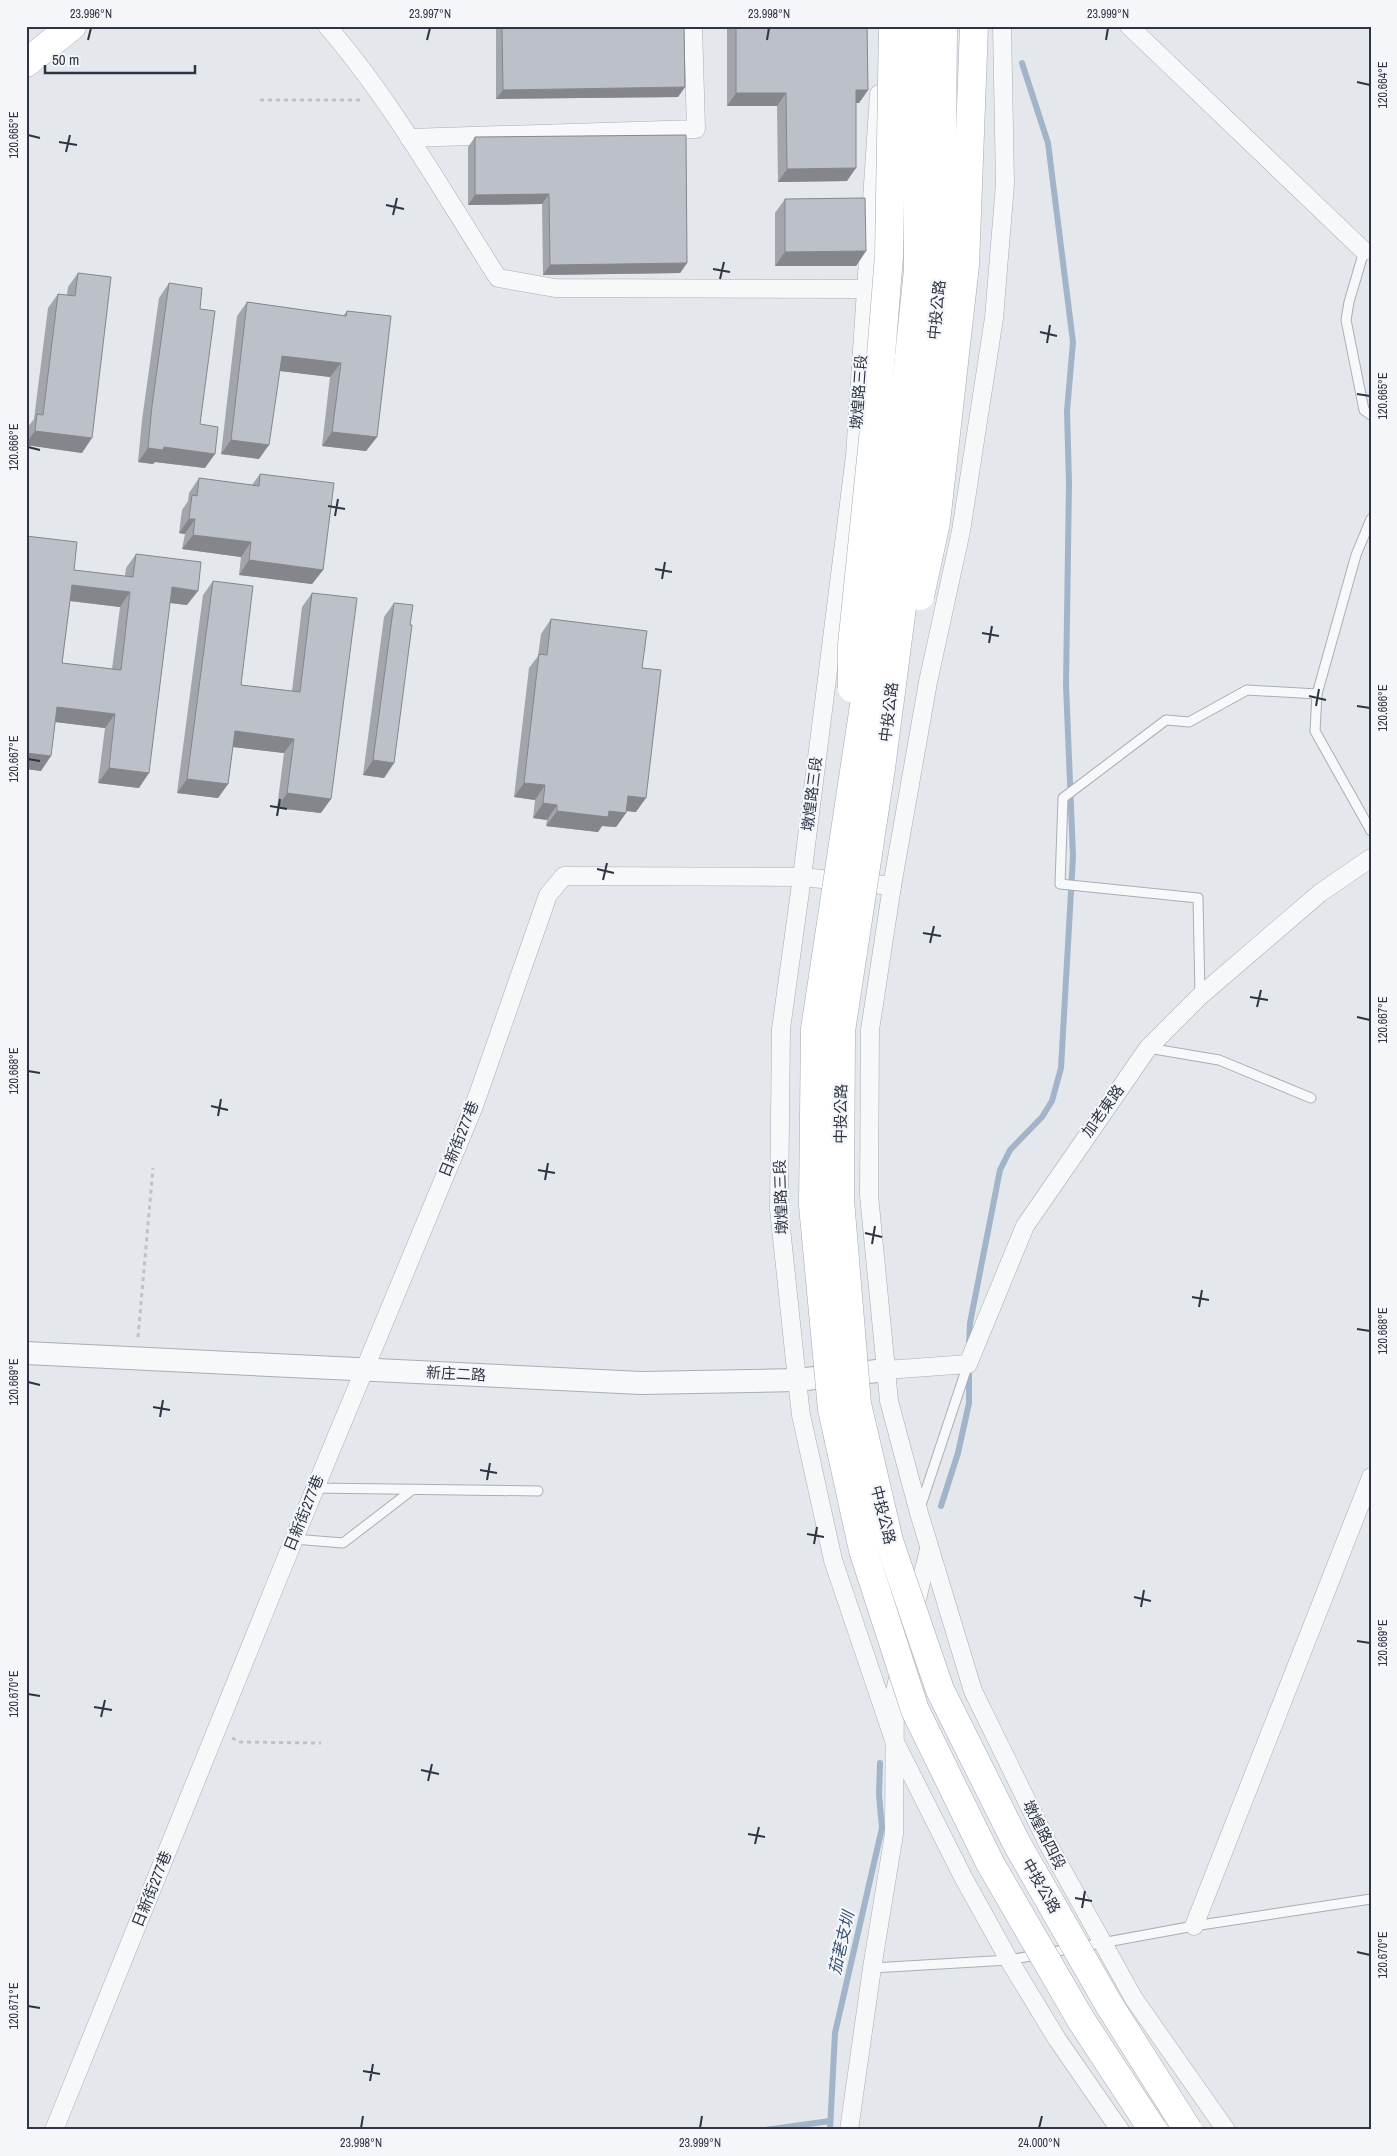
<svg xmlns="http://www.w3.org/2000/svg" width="1397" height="2156" font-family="'Archivo Narrow','Noto Sans TC',sans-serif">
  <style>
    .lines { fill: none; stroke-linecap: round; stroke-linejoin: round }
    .stream { stroke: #a2b4c9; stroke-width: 6 }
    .service-casing { stroke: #a9aeb5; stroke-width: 11 }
    .minor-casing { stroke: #a9aeb5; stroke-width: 19 }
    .tertiary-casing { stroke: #a9aeb5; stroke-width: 24 }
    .primary-casing { stroke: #a4abb6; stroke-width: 29 }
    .path { stroke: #bec1c7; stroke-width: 3; stroke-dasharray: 4 4; stroke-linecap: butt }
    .service { stroke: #f7f8fa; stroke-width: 9 }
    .minor { stroke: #f7f8fa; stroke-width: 18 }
    .tertiary { stroke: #f7f8fa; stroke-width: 22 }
    .primary { stroke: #fff; stroke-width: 28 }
    .primary-bridge-casing { stroke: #a4abb6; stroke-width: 29; stroke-linecap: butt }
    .primary-bridge { stroke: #fff; stroke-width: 28 }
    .wall { fill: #a2a5ac; fill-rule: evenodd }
    .shaded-wall { fill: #84868c }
    .building { fill: #bcc0c8; stroke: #84868c; fill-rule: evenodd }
    .ticks { fill: none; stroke: #2d3443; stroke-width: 2 }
    .labels { text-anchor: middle; stroke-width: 4.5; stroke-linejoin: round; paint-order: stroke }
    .street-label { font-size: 15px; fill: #2d3443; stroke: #f4f6f9 }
    .water-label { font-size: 16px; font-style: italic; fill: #395375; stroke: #f4f6f9 }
    .neatline { fill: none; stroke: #2d3443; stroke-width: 2 }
    .ticks-label { font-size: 12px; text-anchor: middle; fill: #2d3443 }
  </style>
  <rect width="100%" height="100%" fill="#e4e7eb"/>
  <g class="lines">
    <g class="stream">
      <path d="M969,1346L970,1323L1000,1170L1010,1150L1042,1117L1052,1101L1061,1068L1073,856L1066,685L1069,483L1067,411L1073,342L1048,143L1022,63"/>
      <path d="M941,1506L958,1453L969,1403V1366"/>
      <path d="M765,2130L830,2121"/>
      <path d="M830,2130L835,2033L882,1828L879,1795L880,1763"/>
    </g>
    <defs>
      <g id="service">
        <path d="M1367,253L1364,251L1349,302L1346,320L1364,410L1371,415"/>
        <path d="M1371,519L1356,555L1317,694L1315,731L1371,831"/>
        <path d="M1200,996L1198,898L1060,884L1063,798L1166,720L1189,722L1247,690L1317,694"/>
        <path d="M1148,1048L1219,1060L1311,1098"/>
        <path d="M314,1488L538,1491"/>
        <path d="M920,1508L968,1364"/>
        <path d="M294,1539L343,1543L412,1490"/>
        <path d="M872,1968L1009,1960L1194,1926L1371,1899"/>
      </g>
      <g id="minor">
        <path d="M327,26C392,101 444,194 498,278L555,288L866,289"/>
        <path d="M1002,26L1005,184L994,318L961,531L928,682L892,886L870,1030L869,1195L889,1401L919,1513L973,1691L1048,1844L1134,1999L1226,2130"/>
        <path d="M1129,26L1364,251"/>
        <path d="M879,94L855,456L802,877L781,1029L779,1209L797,1380L801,1415L833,1560L894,1740L963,1877L1009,1960L1057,2039L1120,2130"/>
        <path d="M409,138L696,129L693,26"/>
        <path d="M886,1370L968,1364L1025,1226L1148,1048L1200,996L1320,893L1371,858"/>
        <path d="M1194,1926L1371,1477"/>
        <path d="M54,2130L294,1539L474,1106L548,895L564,876L802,877L892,886"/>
        <path d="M849,2130L872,1968L894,1834L895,1691L929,1549"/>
      </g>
      <path id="tertiary" d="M26,1353L641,1383L797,1380L886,1370"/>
      <path id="primary" d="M26,63L72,26"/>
    </defs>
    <use href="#service" class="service-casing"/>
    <use href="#minor" class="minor-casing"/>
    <use href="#tertiary" class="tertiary-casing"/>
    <use href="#primary" class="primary-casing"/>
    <g class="path">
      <path d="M260,100H361"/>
      <path d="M138,1337L153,1168"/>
      <path d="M232,1738L240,1742L321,1743"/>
    </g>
    <use href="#service" class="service"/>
    <use href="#minor" class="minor"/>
    <use href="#tertiary" class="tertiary"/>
    <use href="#primary" class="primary"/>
    <defs>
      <g id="primary-bridge">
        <path d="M917,26L918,270L892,521L815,1029L813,1205L832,1409L863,1550L915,1710L990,1863L1081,2020L1153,2130"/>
        <path d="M943,26L941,271L913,523L881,768L841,1031L840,1200L857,1404L889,1541L940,1690L1017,1844L1108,2003L1188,2130"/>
        <path d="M920,596L936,522L965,265L974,26"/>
        <path d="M852,688V645L879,380L889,256L893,26"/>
      </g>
    </defs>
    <use href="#primary-bridge" class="primary-bridge-casing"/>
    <use href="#primary-bridge" class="primary-bridge"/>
  </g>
  <g class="wall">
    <path d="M496,26H684L685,87L678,97L496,99Z"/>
    <path d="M727,26H867L868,90L859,103H856L847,181L778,182L777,106H727Z"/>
    <path d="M475,137L687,263L680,273L543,275L542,204L468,205V147Z"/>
    <path d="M785,199L866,251L856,266H775V213Z"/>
    <path d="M78,273L82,453L26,445L27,428L34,419L48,308L58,294L67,295L68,287Z"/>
    <path d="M169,283L200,309V424L205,468L155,462L153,464L138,462L142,420L159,298Z"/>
    <path d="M247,302L343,316L347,311L377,437L366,451L322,446L330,377L280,371L259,459L221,454L237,316Z"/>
    <path d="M260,474L323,570L312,584L239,575L241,557L182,549L185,534L179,533L182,510L188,501L189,493L199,478L252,485Z"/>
    <path d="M26,536L74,570L125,576L126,568L136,554L187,605L170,603L139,788L98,783L105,728L55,722L41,771L26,769ZM70,601L120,607L112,669L62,663Z"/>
    <path d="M213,581L241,685L292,691L302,607L312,593L321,813L277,808L284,753L233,747L228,784L218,798L177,793L203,595Z"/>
    <path d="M394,603V763L384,778L363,775L384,617Z"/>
    <path d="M551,619L642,668L636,812L626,811V813L616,827L602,826L598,832L546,826L547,820L533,818L535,800L514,797L529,668L538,656L541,634Z"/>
  </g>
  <g class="shaded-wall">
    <path d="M685,87L678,97L496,99L503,90Z"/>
    <path d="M856,90H868L859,103H847Z"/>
    <path d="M736,93H786L777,106H727Z"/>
    <path d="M856,168L847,181L778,182L787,169Z"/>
    <path d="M549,194L542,204L468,205L475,195Z"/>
    <path d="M866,251L856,266H775L785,252Z"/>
    <path d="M687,263L680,273L543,275L550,265Z"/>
    <path d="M282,356L341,363L330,377L272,370Z"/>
    <path d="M35,431L92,438L82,453L26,445V443Z"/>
    <path d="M332,432L377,437L366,451L322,446Z"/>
    <path d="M231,440L269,445L259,459L221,454Z"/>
    <path d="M164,447L215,454L205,468L155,462L153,464L138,462L148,448Z"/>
    <path d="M189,519H195L185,534L179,533Z"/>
    <path d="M193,535L251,542L241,557L182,549Z"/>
    <path d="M249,560L323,570L312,584L239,575Z"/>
    <path d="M72,585L130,592L120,607L62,600Z"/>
    <path d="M172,587L198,591L187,605L162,602Z"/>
    <path d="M57,707L115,714L105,728L47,721Z"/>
    <path d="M235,731L294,739L284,753L225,746Z"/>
    <path d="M26,753L51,756L41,771L26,769Z"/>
    <path d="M373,760L394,763L384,778L363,775Z"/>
    <path d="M109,768L149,773L139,788L98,783Z"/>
    <path d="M187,779L228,784L218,798L177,793Z"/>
    <path d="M524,783L545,785L535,800L514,797Z"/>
    <path d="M287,793L331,799L321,813L277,808Z"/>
    <path d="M628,796L646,798L636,812L618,810Z"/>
    <path d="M543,803L557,805L547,820L533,818Z"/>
    <path d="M557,811H609L626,813L616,827L602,826L598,832L546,826Z"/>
  </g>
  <g class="building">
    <path d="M502,26H684L685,87L503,90Z"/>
    <path d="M736,26H867L868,90H856V168L787,169L786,93H736Z"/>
    <path d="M686,135L687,263L550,265L549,194L475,195V137Z"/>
    <path d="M865,198L866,251L785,252V199Z"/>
    <path d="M78,273L111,277L92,438L35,431L37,414L43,415L58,294L75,296Z"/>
    <path d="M169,283L202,288L200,309L215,311L200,424L218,427L215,454L164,447L163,450L148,448L152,406Z"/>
    <path d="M247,302L346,316L347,311L391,316L377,437L332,432L341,363L282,356L269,445L231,440Z"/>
    <path d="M260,474L334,483L323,570L249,560L251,542L193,535L195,519H189L192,495L197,496L199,478L259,486Z"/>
    <path d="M26,536L77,542L74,570L133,577L136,554L201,562L198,591L172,587L149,773L109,768L115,714L57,707L51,756L26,753ZM72,585L130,592L121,670L62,663Z"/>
    <path d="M213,581L253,586L241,685L300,692L312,593L357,598L331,799L287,793L294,739L235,731L228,784L187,779Z"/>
    <path d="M394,603L413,605L410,625H412L394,763L373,760Z"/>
    <path d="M551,619L647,631L642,668L661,670L646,798L628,796L626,813L609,811L608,817L557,811V805L543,803L545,785L524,783L539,654L547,655Z"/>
  </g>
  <path class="ticks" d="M88,40L91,28M427,40L430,28M767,40L769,28M1106,40L1108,28M1357,82L1370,85M28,135L40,138M59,142L77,145M66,152L70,135M386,205L404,209M393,215L397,198M713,269L730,272M720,279L724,262M1040,332L1057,336M1047,343L1050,325M1357,394L1370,396M28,447L40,450M328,506L345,509M335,516L338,499M655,569L672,572M662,579L665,562M982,633L999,636M989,643L992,626M1309,696L1326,700M1316,706L1319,689M1357,706L1370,708M28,759L40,761M270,806L287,809M277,816L280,799M597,869L614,873M603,880L607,863M923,933L941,936M930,943L934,926M1250,997L1268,1000M1257,1007L1261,990M1357,1017L1370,1020M28,1071L40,1073M211,1106L228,1110M218,1116L221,1099M538,1170L555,1173M545,1180L548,1163M865,1233L882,1237M872,1244L875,1226M1192,1297L1209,1300M1199,1307L1202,1290M1357,1329L1370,1331M28,1382L40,1385M153,1407L170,1410M160,1417L163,1400M480,1470L497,1473M487,1480L490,1463M807,1534L824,1537M814,1544L817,1527M1134,1597L1151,1601M1141,1607L1144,1590M1357,1641L1370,1643M28,1694L40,1696M94,1707L112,1710M101,1717L105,1700M421,1770L439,1774M428,1781L432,1764M748,1834L765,1837M755,1844L759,1827M1075,1898L1092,1901M1082,1908L1085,1891M1357,1952L1370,1955M28,2006L40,2008M363,2071L380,2074M370,2081L373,2064M361,2128L363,2116M700,2128L702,2116M1039,2128L1042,2116"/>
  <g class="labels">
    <g class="street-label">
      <text transform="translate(937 310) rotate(-84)" y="5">中投公路</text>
      <text transform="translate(859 392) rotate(-86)" y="5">墩煌路三段</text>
      <text transform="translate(889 712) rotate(-83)" y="5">中投公路</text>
      <text transform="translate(812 794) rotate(-83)" y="5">墩煌路三段</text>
      <text transform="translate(1103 1111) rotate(-54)" y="5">加老東路</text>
      <text transform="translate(841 1114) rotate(-89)" y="5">中投公路</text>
      <text transform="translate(459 1139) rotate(-68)" y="5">日新街277巷</text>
      <text transform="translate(781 1197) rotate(-92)" y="5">墩煌路三段</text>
      <text transform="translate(456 1374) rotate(3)" y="5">新庄二路</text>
      <text transform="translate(304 1513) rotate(-68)" y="5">日新街277巷</text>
      <text transform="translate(883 1515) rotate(76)" y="5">中投公路</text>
      <text transform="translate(1044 1835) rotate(63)" y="5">墩煌路四段</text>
      <text transform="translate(1041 1886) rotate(60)" y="5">中投公路</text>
      <text transform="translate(152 1889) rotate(-68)" y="5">日新街277巷</text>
    </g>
    <g class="water-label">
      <text transform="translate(841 1943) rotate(-77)" y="6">茄荖支圳</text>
    </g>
  </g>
  <rect width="1397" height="2156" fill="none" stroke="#f4f6f9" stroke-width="55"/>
  <path d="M45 65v8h150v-8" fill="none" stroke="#2d3443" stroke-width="2.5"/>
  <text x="52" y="65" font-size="15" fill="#2d3443" stroke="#f4f6f9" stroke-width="4" paint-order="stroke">50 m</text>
  <rect x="28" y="28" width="1342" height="2100" class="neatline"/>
  <g class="ticks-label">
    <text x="91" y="18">23.996°N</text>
    <text x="430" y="18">23.997°N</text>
    <text x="769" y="18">23.998°N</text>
    <text x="1108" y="18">23.999°N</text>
    <text transform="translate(1383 85) rotate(-90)" y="4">120.664°E</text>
    <text transform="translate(14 135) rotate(-90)" y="4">120.665°E</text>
    <text transform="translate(1383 396) rotate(-90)" y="4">120.665°E</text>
    <text transform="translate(14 447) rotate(-90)" y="4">120.666°E</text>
    <text transform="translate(1383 708) rotate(-90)" y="4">120.666°E</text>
    <text transform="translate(14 759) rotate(-90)" y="4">120.667°E</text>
    <text transform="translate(1383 1020) rotate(-90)" y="4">120.667°E</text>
    <text transform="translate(14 1071) rotate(-90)" y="4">120.668°E</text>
    <text transform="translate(1383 1331) rotate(-90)" y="4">120.668°E</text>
    <text transform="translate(14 1382) rotate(-90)" y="4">120.669°E</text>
    <text transform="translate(1383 1643) rotate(-90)" y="4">120.669°E</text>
    <text transform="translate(14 1694) rotate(-90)" y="4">120.670°E</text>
    <text transform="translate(1383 1955) rotate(-90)" y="4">120.670°E</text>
    <text transform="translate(14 2006) rotate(-90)" y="4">120.671°E</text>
    <text x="361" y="2147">23.998°N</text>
    <text x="700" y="2147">23.999°N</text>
    <text x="1039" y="2147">24.000°N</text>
  </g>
</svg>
